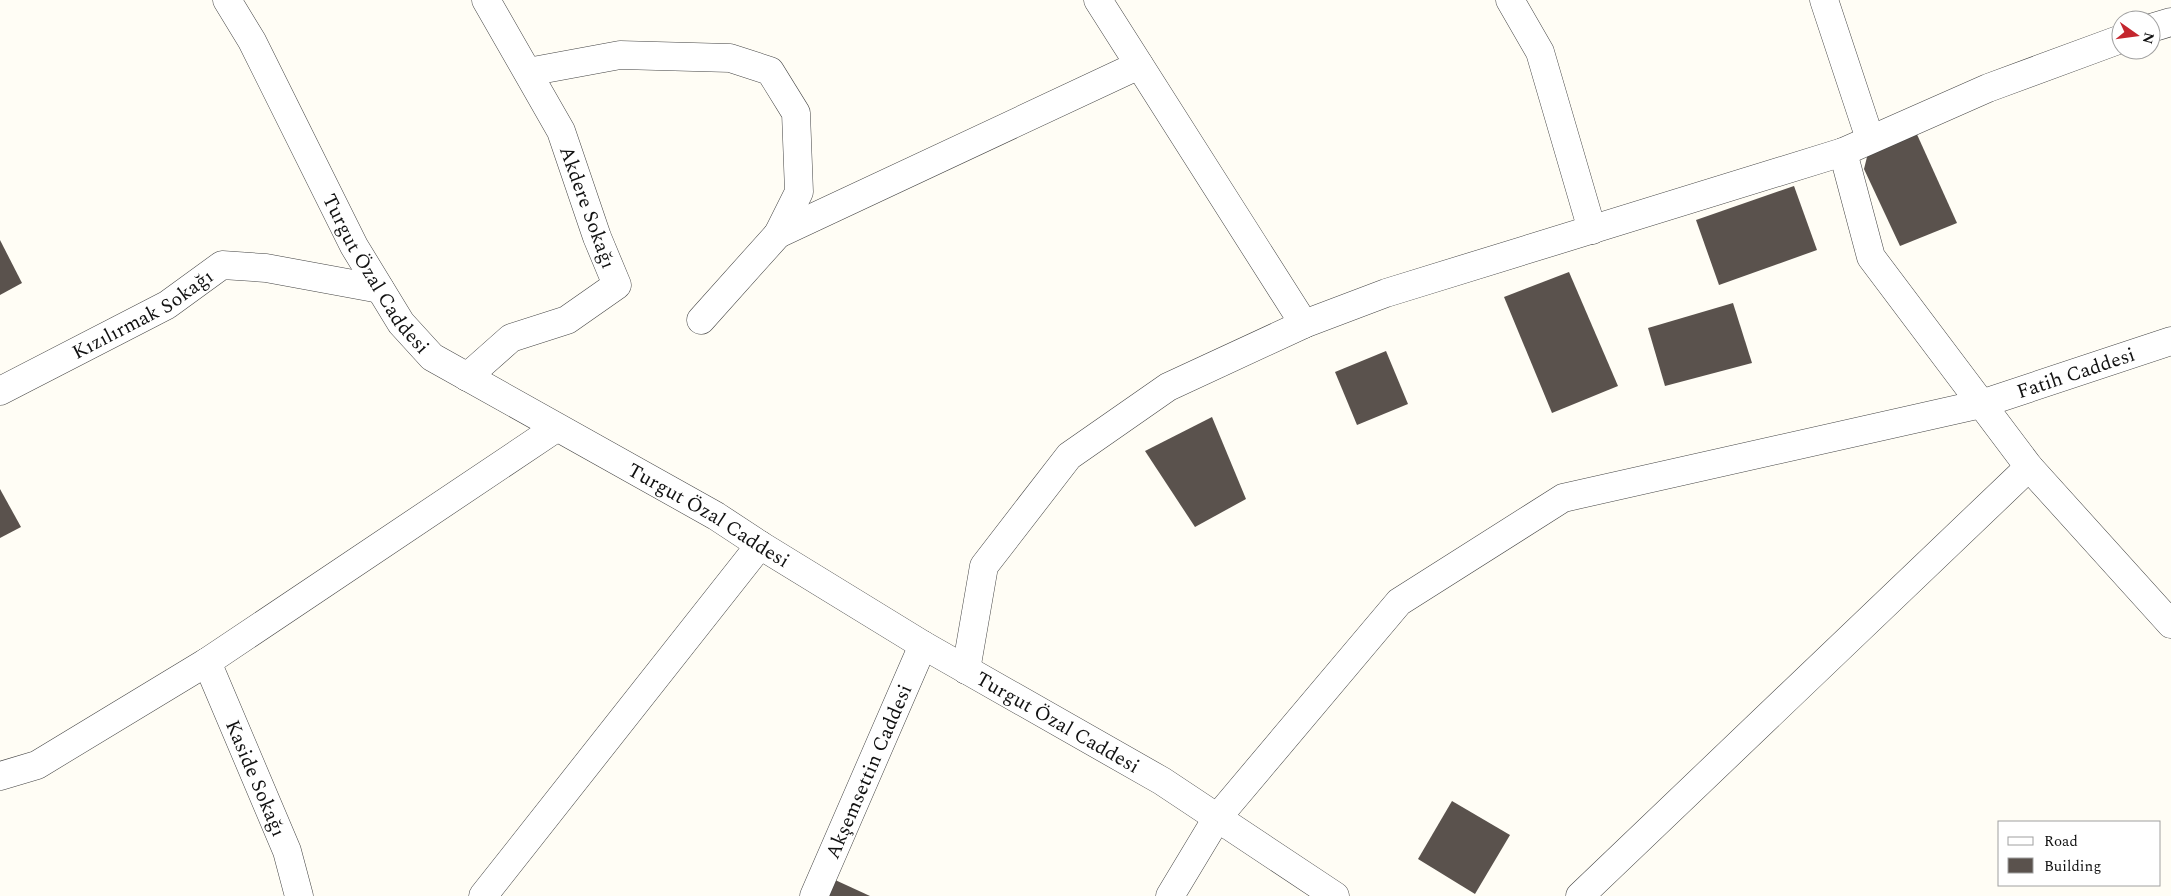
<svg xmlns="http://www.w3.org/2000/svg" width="2171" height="896" font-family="Spectral,serif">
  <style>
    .building { fill: #5a524d }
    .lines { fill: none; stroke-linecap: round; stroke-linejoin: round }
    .minor-casing { stroke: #444; stroke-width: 29 }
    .minor { stroke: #fff; stroke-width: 28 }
    .labels { text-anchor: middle; stroke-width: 5; stroke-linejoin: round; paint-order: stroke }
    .street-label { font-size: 20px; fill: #111; stroke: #fff }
  </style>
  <rect width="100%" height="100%" fill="#fffdf5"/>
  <g class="building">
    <path d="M1915,130L1957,223L1900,246L1864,169L1870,145Z"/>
    <path d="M1794,186L1817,250L1719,285L1696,220Z"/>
    <path d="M0,240L22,283L0,295Z"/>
    <path d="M1569,272L1618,386L1552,413L1504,297Z"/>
    <path d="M1733,303L1752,363L1665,386L1648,328Z"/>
    <path d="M1386,351L1408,404L1357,425L1335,372Z"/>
    <path d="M1212,417L1246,499L1195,527L1145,451Z"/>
    <path d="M0,489L21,527L0,538Z"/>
    <path d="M1452,801L1510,835L1475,894L1418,859Z"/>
    <path d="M833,879L870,896H825Z"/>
  </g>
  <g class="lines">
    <defs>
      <g id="minor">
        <path id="s1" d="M227,0L252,41L354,246L401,323L432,357L716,516L760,545L923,645L1162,781L1335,896"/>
        <path d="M1098,0L1304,324"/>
        <path d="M1510,0L1540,52L1592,230"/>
        <path d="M1824,0L1870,139"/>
        <path d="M2151,28L2171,22"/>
        <path d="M528,72L620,55L730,58L770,71L796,113L799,192L778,234L701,320"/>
        <path d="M1843,152L1871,257L2029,467L2171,624"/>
        <path d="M778,234L1139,65"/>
        <path d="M467,377L511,338L567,320L617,285L597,237L561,131L486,0"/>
        <path id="s2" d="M0,391L167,305L222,265L266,268L380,289"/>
        <path id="s3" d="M207,662L287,851L299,896"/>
        <path d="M966,670L984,566L1069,456L1168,387L1304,324L1386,293L1843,152L1988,88L2121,39"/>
        <path d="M0,776L37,765L207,662L556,428"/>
        <path d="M483,896L760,545"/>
        <path id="s4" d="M814,896L923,645"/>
        <path id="s5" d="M1170,896L1217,818L1399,602L1563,498L1981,404L2171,341"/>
        <path d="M1580,896L2029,467"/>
      </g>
    </defs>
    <use href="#minor" class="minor-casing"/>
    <use href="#minor" class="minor"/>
  </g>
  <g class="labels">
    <g class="street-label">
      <text transform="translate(588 207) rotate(70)" y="7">Akdere Sokağı</text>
      <text dy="7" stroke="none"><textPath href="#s1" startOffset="312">Turgut Özal Caddesi</textPath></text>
      <text dy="7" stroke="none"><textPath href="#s2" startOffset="162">Kızılırmak Sokağı</textPath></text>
      <text dy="7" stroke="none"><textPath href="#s5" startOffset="1096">Fatih Caddesi</textPath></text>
      <text dy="7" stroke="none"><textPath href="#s1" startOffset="732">Turgut Özal Caddesi</textPath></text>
      <text dy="7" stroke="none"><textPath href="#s1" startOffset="1138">Turgut Özal Caddesi</textPath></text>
      <text dy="7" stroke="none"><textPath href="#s4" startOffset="136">Akşemsettin Caddesi</textPath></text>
      <text dy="7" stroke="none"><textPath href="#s3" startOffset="126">Kaside Sokağı</textPath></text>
    </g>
  </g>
  <rect x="1998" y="821" width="162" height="65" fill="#ffffff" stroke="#a0a0a0"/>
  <rect x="2008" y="837" width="25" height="8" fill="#ffffff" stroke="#a0a0a0"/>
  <text x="2044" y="846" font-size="15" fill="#111111">Road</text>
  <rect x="2008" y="858" width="25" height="15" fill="#5a524d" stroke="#a0a0a0"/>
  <text x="2044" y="871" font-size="15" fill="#111111">Building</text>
  <g transform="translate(2136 35) rotate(104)"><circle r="24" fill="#ffffff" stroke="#a0a0a0"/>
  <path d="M0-4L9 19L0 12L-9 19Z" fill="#c4262e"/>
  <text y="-8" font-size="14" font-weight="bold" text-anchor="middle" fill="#111111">N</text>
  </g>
</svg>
